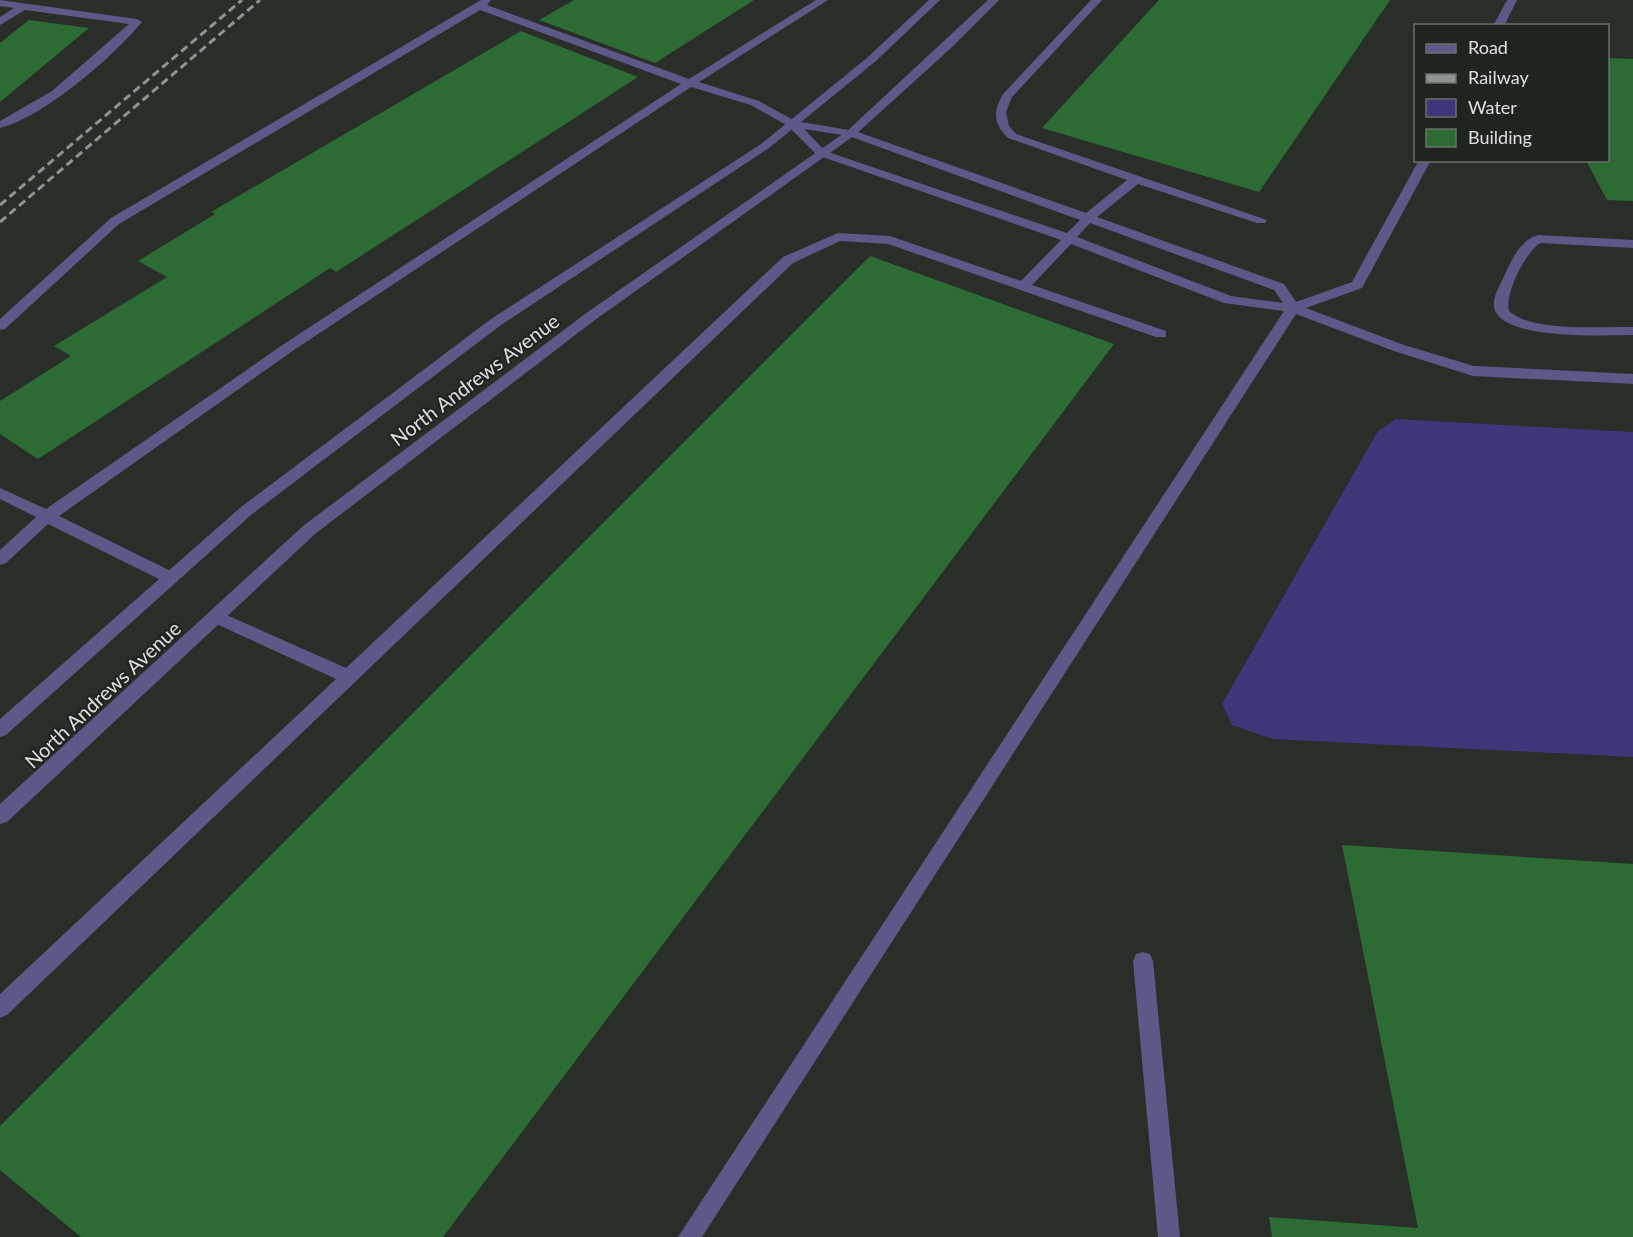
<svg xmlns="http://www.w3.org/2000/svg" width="1633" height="1237" font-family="Lato,sans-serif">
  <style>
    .water { fill: #3d3678 }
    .building { fill: #2c6b33 }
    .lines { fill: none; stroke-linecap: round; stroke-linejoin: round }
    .service { fill: #5a5988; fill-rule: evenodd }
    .tertiary { fill: #5a5988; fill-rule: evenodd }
    .rail { stroke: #909490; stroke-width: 3; stroke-dasharray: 8 4.5; stroke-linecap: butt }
    .labels { text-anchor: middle; stroke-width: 4.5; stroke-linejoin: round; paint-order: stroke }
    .street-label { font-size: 20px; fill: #dde0dd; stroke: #1f241f }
  </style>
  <rect width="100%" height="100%" fill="#292e29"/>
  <path class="water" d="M1396,419L1633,432V757L1273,739L1232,725L1222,704L1378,431Z"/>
  <g class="building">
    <path d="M574,0H754L655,63L539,20Z"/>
    <path d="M1159,0H1390L1259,192L1042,128Z"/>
    <path d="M29,20L89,28L0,102V43Z"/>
    <path d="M521,31L638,77L336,272L330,268L38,459L0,434V401L71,356L54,346L167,277L138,261L215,214L211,212Z"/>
    <path d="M1608,58L1633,59V201L1607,200L1586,160H1608Z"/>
    <path d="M870,256L1114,344L443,1237H81L0,1170V1126Z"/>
    <path d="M1342,845L1633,864V1237H1272L1269,1217L1418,1228Z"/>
  </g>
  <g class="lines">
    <g class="service">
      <path d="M0,0L137,19L142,22C113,57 44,117 0,128V121L52,91L129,24L25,10L0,25V17L14,8L0,6Z"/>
      <path d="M481,0H491L487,5L689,79L816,0H828L699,82L759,101L795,121L855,131L1086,213L1127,180L1008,138C993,123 993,112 1003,94L1091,0H1102L1012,97L1006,112L1009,126L1016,134L1267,220L1265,223H1257L1138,184L1097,217L1284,284L1296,302L1352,282L1419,160H1431L1362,288L1306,308L1404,345L1474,366L1633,374V384L1473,376L1394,351L1296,314L702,1237H678L1284,311L1224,303L1071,244L1032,285L1166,331V337H1156L888,244L840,241L793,263L7,1015L0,1018V994L336,679L210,621L208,617L210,613H222L346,668L783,257L838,233L890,236L1021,281L1061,240L817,155L788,126L751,105L691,87L294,350L59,516L177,574L179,578L177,582H165L48,524L6,563L0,565V550L36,517L0,499V488L46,509L284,344L681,84L480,10L119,224L5,329L0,330V319L111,218ZM804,129L849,136L1080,220L1067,233L825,151ZM1090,223L1274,290L1283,303L1231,296L1077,237Z"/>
      <path d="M1507,0H1517L1504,26H1493Z"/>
      <path d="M1538,235L1633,240V248L1540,243C1526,252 1504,294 1509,311C1534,333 1600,326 1633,327V335C1606,335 1500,341 1494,307C1492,296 1502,283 1506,272C1513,257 1521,240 1538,235Z"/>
      <path d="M1143,952L1150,954L1153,961L1180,1237H1158L1133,961L1136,954Z"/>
    </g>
    <g class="tertiary">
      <path d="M929,0H940L876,61L769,148L501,325L251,515L6,735L0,737V719L241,507L491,319L761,144L868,57Z"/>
      <path d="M988,0H999L950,49L855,135L595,320L315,534L7,822L0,824V804L303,526L585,314L847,131Z"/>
    </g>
    <g class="rail">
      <path d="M0,205L242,0"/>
      <path d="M0,222L260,0"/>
    </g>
  </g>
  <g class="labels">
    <g class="street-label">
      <text transform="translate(475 380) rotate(-37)" y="7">North Andrews Avenue</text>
      <text transform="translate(103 695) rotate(-43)" y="7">North Andrews Avenue</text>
    </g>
  </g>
  <rect x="1414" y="24" width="195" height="138" fill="#1f241f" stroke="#6b6f6b" stroke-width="1.5"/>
  <rect x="1426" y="44" width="30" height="9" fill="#5a5988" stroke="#6b6f6b" stroke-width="1.5"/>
  <text x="1468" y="54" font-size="18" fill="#dde0dd">Road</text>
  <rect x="1426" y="74" width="30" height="9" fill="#909490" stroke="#6b6f6b" stroke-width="1.5"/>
  <text x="1468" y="84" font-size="18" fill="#dde0dd">Railway</text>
  <rect x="1426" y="99" width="30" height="18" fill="#3d3678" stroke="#6b6f6b" stroke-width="1.5"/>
  <text x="1468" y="114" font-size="18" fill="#dde0dd">Water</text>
  <rect x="1426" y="129" width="30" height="18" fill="#2c6b33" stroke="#6b6f6b" stroke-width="1.5"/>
  <text x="1468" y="144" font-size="18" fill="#dde0dd">Building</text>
</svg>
